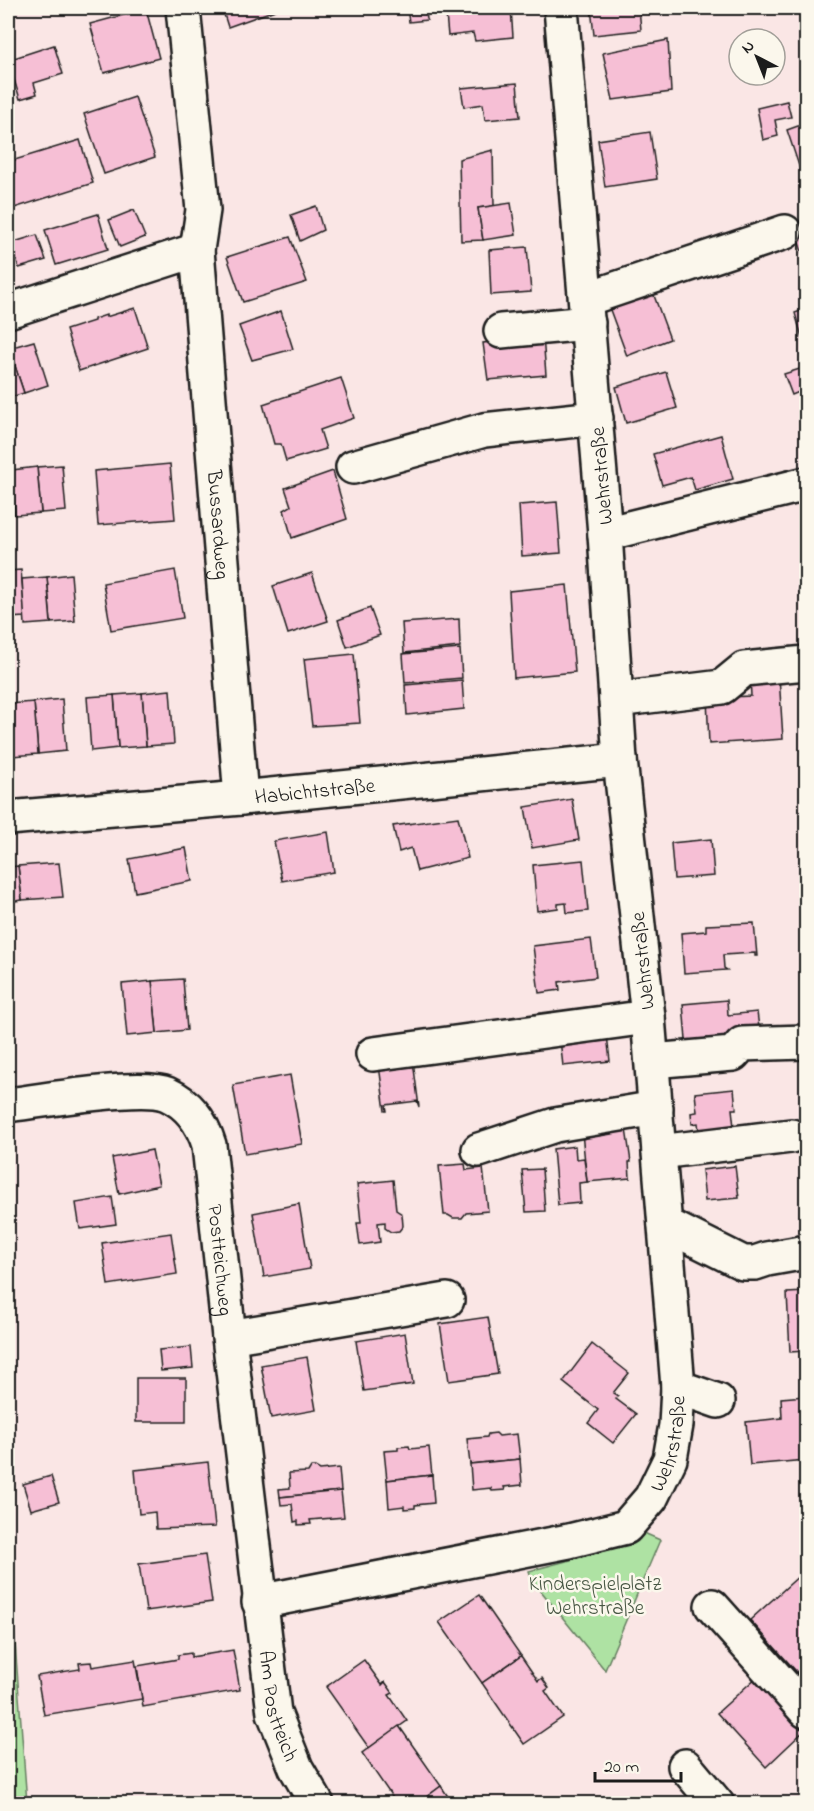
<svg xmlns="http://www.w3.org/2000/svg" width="814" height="1811" font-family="'Indie Flower',sans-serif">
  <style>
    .green { fill: #aee2a3; stroke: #657f60; stroke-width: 1.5 }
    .building { fill: #f6bfd5; stroke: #1c1c1c; stroke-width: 1.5 }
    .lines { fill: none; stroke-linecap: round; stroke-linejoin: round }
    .minor-casing { stroke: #1c1c1c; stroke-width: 38 }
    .minor { stroke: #fbf7ec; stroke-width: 33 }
    .labels { text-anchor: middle; stroke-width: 5; stroke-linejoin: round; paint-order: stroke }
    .street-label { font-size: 21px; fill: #1c1c1c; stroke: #fbf7ec }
    .park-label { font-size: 21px; fill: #485744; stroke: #fbf7ec }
  </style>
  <rect width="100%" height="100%" fill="#fae6e5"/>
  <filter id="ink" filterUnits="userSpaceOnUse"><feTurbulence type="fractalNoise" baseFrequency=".0167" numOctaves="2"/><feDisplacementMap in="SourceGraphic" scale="12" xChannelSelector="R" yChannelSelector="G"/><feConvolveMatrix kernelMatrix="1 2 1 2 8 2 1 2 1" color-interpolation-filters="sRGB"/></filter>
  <g filter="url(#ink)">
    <g class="green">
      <path d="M644,1533L660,1540L605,1670L533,1581L529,1571L630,1544Z"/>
      <path d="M8,1549L27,1803H8Z"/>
    </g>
    <g class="building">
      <path d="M222,8H277L278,9L228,27Z"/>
      <path d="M407,8H437L426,10L427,20L409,22Z"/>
      <path d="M472,8H511L513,37L475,41L473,33L448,36L446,14Z"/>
      <path d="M591,8H639L641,30L594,35Z"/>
      <path d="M146,9L159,58L104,73L90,24Z"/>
      <path d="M668,40L671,92L613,100L603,53Z"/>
      <path d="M54,45L63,74L34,83L37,94L20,99L8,60Z"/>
      <path d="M517,83L520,117L485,120L483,104L464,107L461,88Z"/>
      <path d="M135,97L155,157L104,174L84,114Z"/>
      <path d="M787,101L791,117L775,120L778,136L763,140L757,108Z"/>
      <path d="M806,123V171L801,172L787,130Z"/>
      <path d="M650,132L657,179L605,187L598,140Z"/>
      <path d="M80,140L93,183L8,210V162Z"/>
      <path d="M493,150L494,206L478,208L483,240L461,241L459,159Z"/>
      <path d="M511,203L516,235L483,240L478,208Z"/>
      <path d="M316,206L323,230L300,241L291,215Z"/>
      <path d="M134,210L145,237L120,247L109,220Z"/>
      <path d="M98,214L108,249L56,265L45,230Z"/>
      <path d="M806,227V254L803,255L795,231Z"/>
      <path d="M37,235L46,260L19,268L11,243Z"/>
      <path d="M290,237L307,282L243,302L227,257Z"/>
      <path d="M527,247L531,292L491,295L489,250Z"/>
      <path d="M8,256L13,271L8,273Z"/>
      <path d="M649,282L670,339L627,356L606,299Z"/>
      <path d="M135,308L148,348L79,371L66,330L94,321V319L106,315V317Z"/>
      <path d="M806,309V336L802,337L795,313Z"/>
      <path d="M281,311L293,349L252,360L239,326Z"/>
      <path d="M543,336L546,375L488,380L483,343Z"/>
      <path d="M34,341L48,385L24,393L9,348Z"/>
      <path d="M9,348L24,393L8,398V349Z"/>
      <path d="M806,367V389L792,395L784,374Z"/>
      <path d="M666,372L677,408L626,423L616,387Z"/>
      <path d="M341,378L354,418L320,430L326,449L286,461L281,444H274L263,404Z"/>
      <path d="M721,435L733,479L695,490L691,477L662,485L653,454Z"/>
      <path d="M8,461H11L15,507L8,508Z"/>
      <path d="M170,464L175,519L98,525L94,471Z"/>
      <path d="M62,465L66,511L41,513L37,467Z"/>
      <path d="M37,467L41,513L15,515L12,470Z"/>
      <path d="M333,471L347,519L292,538L284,510L291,506L285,488Z"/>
      <path d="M557,502L561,553L522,556L519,505Z"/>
      <path d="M21,570L25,617L8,618V571Z"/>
      <path d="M175,570L183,618L111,630L103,583Z"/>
      <path d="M312,573L328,621L288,634L273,586Z"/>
      <path d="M71,574L75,621L51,623L47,577Z"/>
      <path d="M47,577L51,623L25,625L22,579Z"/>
      <path d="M567,585L575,672L514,678L509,591Z"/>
      <path d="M806,587V615L799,589Z"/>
      <path d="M370,608L380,635L347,647L338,620Z"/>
      <path d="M459,619L460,647L404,653L402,623Z"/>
      <path d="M460,649L462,678L405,683L403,654Z"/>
      <path d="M354,654L360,723L312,726L304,659Z"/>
      <path d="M779,676L783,739L709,744L707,698L751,696L750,678Z"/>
      <path d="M462,680L464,709L407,715L405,685Z"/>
      <path d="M170,690L174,744L146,746L142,693Z"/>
      <path d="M142,693L146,746L118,748L114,695Z"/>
      <path d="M114,695L118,748L91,751L87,697Z"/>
      <path d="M62,699L66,751L38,754L34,702Z"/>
      <path d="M34,702L38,754L11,756L8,704Z"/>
      <path d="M572,799L579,840L532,848L525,807Z"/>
      <path d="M458,817L468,858L417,871L411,848L399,852L393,826Z"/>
      <path d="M328,832L334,872L282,881L274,841Z"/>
      <path d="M711,839L714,876L674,879L671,843Z"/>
      <path d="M186,848L192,881L135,892L129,859Z"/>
      <path d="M583,860L588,911L567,913L566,903L558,904V908L537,911L533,865Z"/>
      <path d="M59,863L63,897L22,900L18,866Z"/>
      <path d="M18,866L22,900L8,902V867Z"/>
      <path d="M754,923L757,956H755V953L723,955L724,968L727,970L684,973L681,933L706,931V925Z"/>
      <path d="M591,939L596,977L559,982L560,990L539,993L533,946Z"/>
      <path d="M183,979L187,1030L157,1033L152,981Z"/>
      <path d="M152,981L157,1033L127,1036L122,984Z"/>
      <path d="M727,1000L728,1015L757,1012L760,1036L687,1052L683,1004Z"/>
      <path d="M606,1026L610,1061L563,1066L559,1031Z"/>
      <path d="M413,1061L419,1107L417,1101L386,1105L387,1111H385L379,1065Z"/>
      <path d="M290,1075L302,1144L245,1154L233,1085Z"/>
      <path d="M734,1089L736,1109H732L735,1136L700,1139L698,1123L692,1124L691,1113L697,1112L695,1093Z"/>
      <path d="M626,1129L631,1162H629L630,1178L587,1182L582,1133Z"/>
      <path d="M575,1146L576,1159L584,1158L587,1182L579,1183L580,1203L558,1205L553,1149Z"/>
      <path d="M152,1150L159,1185L119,1194L112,1158Z"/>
      <path d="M465,1164L466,1170L483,1168L488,1211L466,1213L462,1218H453L448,1215H444L439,1166Z"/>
      <path d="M735,1166L739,1198L705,1201L702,1170Z"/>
      <path d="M542,1169L545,1211L526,1212L522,1170Z"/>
      <path d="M393,1180L396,1210L402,1214L403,1226L399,1231L391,1232L385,1228V1222L378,1223L380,1242L360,1245L357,1223H361L357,1184Z"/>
      <path d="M112,1197L116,1224L80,1229L76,1203Z"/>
      <path d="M299,1204L310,1269L264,1277L253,1213Z"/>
      <path d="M171,1233L177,1274L108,1285L102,1243Z"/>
      <path d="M806,1292V1351L790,1352L787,1293Z"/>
      <path d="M488,1317L498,1374L449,1381L440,1324Z"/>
      <path d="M405,1333L413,1384L364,1391L356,1341Z"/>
      <path d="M592,1344L629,1373L613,1393L618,1396L616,1399L636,1414L613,1443L588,1423L598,1410L563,1382Z"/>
      <path d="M191,1347L193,1368L161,1371L159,1350Z"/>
      <path d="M307,1357L316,1410L271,1418L261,1365Z"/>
      <rect x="136" y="1378" width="50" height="44"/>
      <path d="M805,1396L806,1460L750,1465L746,1422L782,1418L781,1398Z"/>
      <path d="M496,1433L499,1436L517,1434L520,1459L470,1464L467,1439L487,1437L488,1434Z"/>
      <path d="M409,1446L410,1449L429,1447L432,1475L387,1480L384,1451L398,1450V1447Z"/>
      <path d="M520,1459L522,1485L504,1487L505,1490L492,1491L491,1488L472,1490L470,1464Z"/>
      <path d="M208,1462L215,1527L156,1529L155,1512L139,1514L135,1470Z"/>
      <path d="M311,1467H315L320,1470L339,1468L341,1491L280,1497L279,1489L290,1488L289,1473L308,1472Z"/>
      <path d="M432,1475L434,1503L415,1505V1508L404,1509V1506L389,1508L387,1480Z"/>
      <path d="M51,1476L59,1502L31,1510L23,1484Z"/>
      <path d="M341,1491L344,1517L310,1520L311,1524L298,1525V1521L294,1522L292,1504L281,1505L280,1497Z"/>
      <path d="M205,1555L212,1602L146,1611L139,1564Z"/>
      <path d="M801,1574L806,1580L805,1681L750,1620Z"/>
      <path d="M479,1595L521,1656L482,1683L439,1622Z"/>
      <path d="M233,1650L240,1690L143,1707L137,1666L178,1659V1655L191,1653V1657Z"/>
      <path d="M521,1656L538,1681L542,1678L549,1688L545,1691L563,1717L524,1744L482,1683Z"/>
      <path d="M135,1660L142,1699L44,1715L37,1676L80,1669L79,1663L91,1662L92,1667Z"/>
      <path d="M364,1660L382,1685L385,1682L393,1693L389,1695L407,1721L369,1748L326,1687Z"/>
      <path d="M758,1676L806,1729L766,1767L717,1713Z"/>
      <path d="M399,1726L441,1786L417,1804H397L362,1753Z"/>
      <path d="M441,1786L453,1804H417Z"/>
    </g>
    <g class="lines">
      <defs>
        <g id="minor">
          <path id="s1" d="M183,8L203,210L197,250L241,798"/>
          <path d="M586,299L785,232"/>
          <path d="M8,311L197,250"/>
          <path d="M501,331L588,323"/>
          <path d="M353,467L484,430L596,418"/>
          <path d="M605,534L806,484"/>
          <path d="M616,700L722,687L744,669L806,663"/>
          <path id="s2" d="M8,818L241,798L620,760"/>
          <path d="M373,1054L648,1017"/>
          <path d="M652,1061L733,1054L742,1044L806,1042"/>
          <path id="s3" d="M8,1105C40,1101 141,1083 167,1094C189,1104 202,1122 209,1145L229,1337L274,1713L296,1768L317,1804"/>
          <path d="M479,1150L555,1125L656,1108"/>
          <path d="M659,1152L791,1136"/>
          <path d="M665,1224L743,1263H755L767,1259L806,1252"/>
          <path d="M229,1337L447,1300"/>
          <path d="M678,1387L718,1401"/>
          <path id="s4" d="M259,1602L569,1541L626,1527L651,1498L670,1459L676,1425L678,1387L648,1017L620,760L605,534L561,8"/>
          <path d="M712,1606L806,1711"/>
          <path d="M685,1766L717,1804"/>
        </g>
      </defs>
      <use href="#minor" class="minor-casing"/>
      <use href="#minor" class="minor"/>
    </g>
  </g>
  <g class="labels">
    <g class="street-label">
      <text transform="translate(601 476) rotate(-95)" y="7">Wehrstraße</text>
      <text dy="7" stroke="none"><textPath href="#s1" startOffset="519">Bussardweg</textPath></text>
      <text dy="7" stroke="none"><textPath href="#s2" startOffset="308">Habichtstraße</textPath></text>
      <text transform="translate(642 961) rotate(-96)" y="7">Wehrstraße</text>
      <text dy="7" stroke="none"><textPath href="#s3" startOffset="344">Postteichweg</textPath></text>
      <text dy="7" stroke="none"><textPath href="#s4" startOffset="471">Wehrstraße</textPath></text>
      <text dy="7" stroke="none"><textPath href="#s3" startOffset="794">Am Postteich</textPath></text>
    </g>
    <g class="park-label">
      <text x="595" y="1590">Kinderspielplatz<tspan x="595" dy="24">Wehrstraße</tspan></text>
    </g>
  </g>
  <rect width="814" height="1811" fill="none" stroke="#fbf7ec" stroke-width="30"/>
  <rect x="15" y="15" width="784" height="1781" fill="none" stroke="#1c1c1c" stroke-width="2" filter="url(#ink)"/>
  <g transform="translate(757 57) rotate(318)"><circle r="28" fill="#fbf7ec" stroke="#a29f99" stroke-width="1.5"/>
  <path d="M0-4.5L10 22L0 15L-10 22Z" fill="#1c1c1c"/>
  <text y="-9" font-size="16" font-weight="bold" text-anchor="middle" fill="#1c1c1c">N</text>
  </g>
  <path d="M595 1772v9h86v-9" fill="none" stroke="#1c1c1c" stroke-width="3"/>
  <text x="604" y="1772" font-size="18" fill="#1c1c1c" stroke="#fbf7ec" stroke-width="4.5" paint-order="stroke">20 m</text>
</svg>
